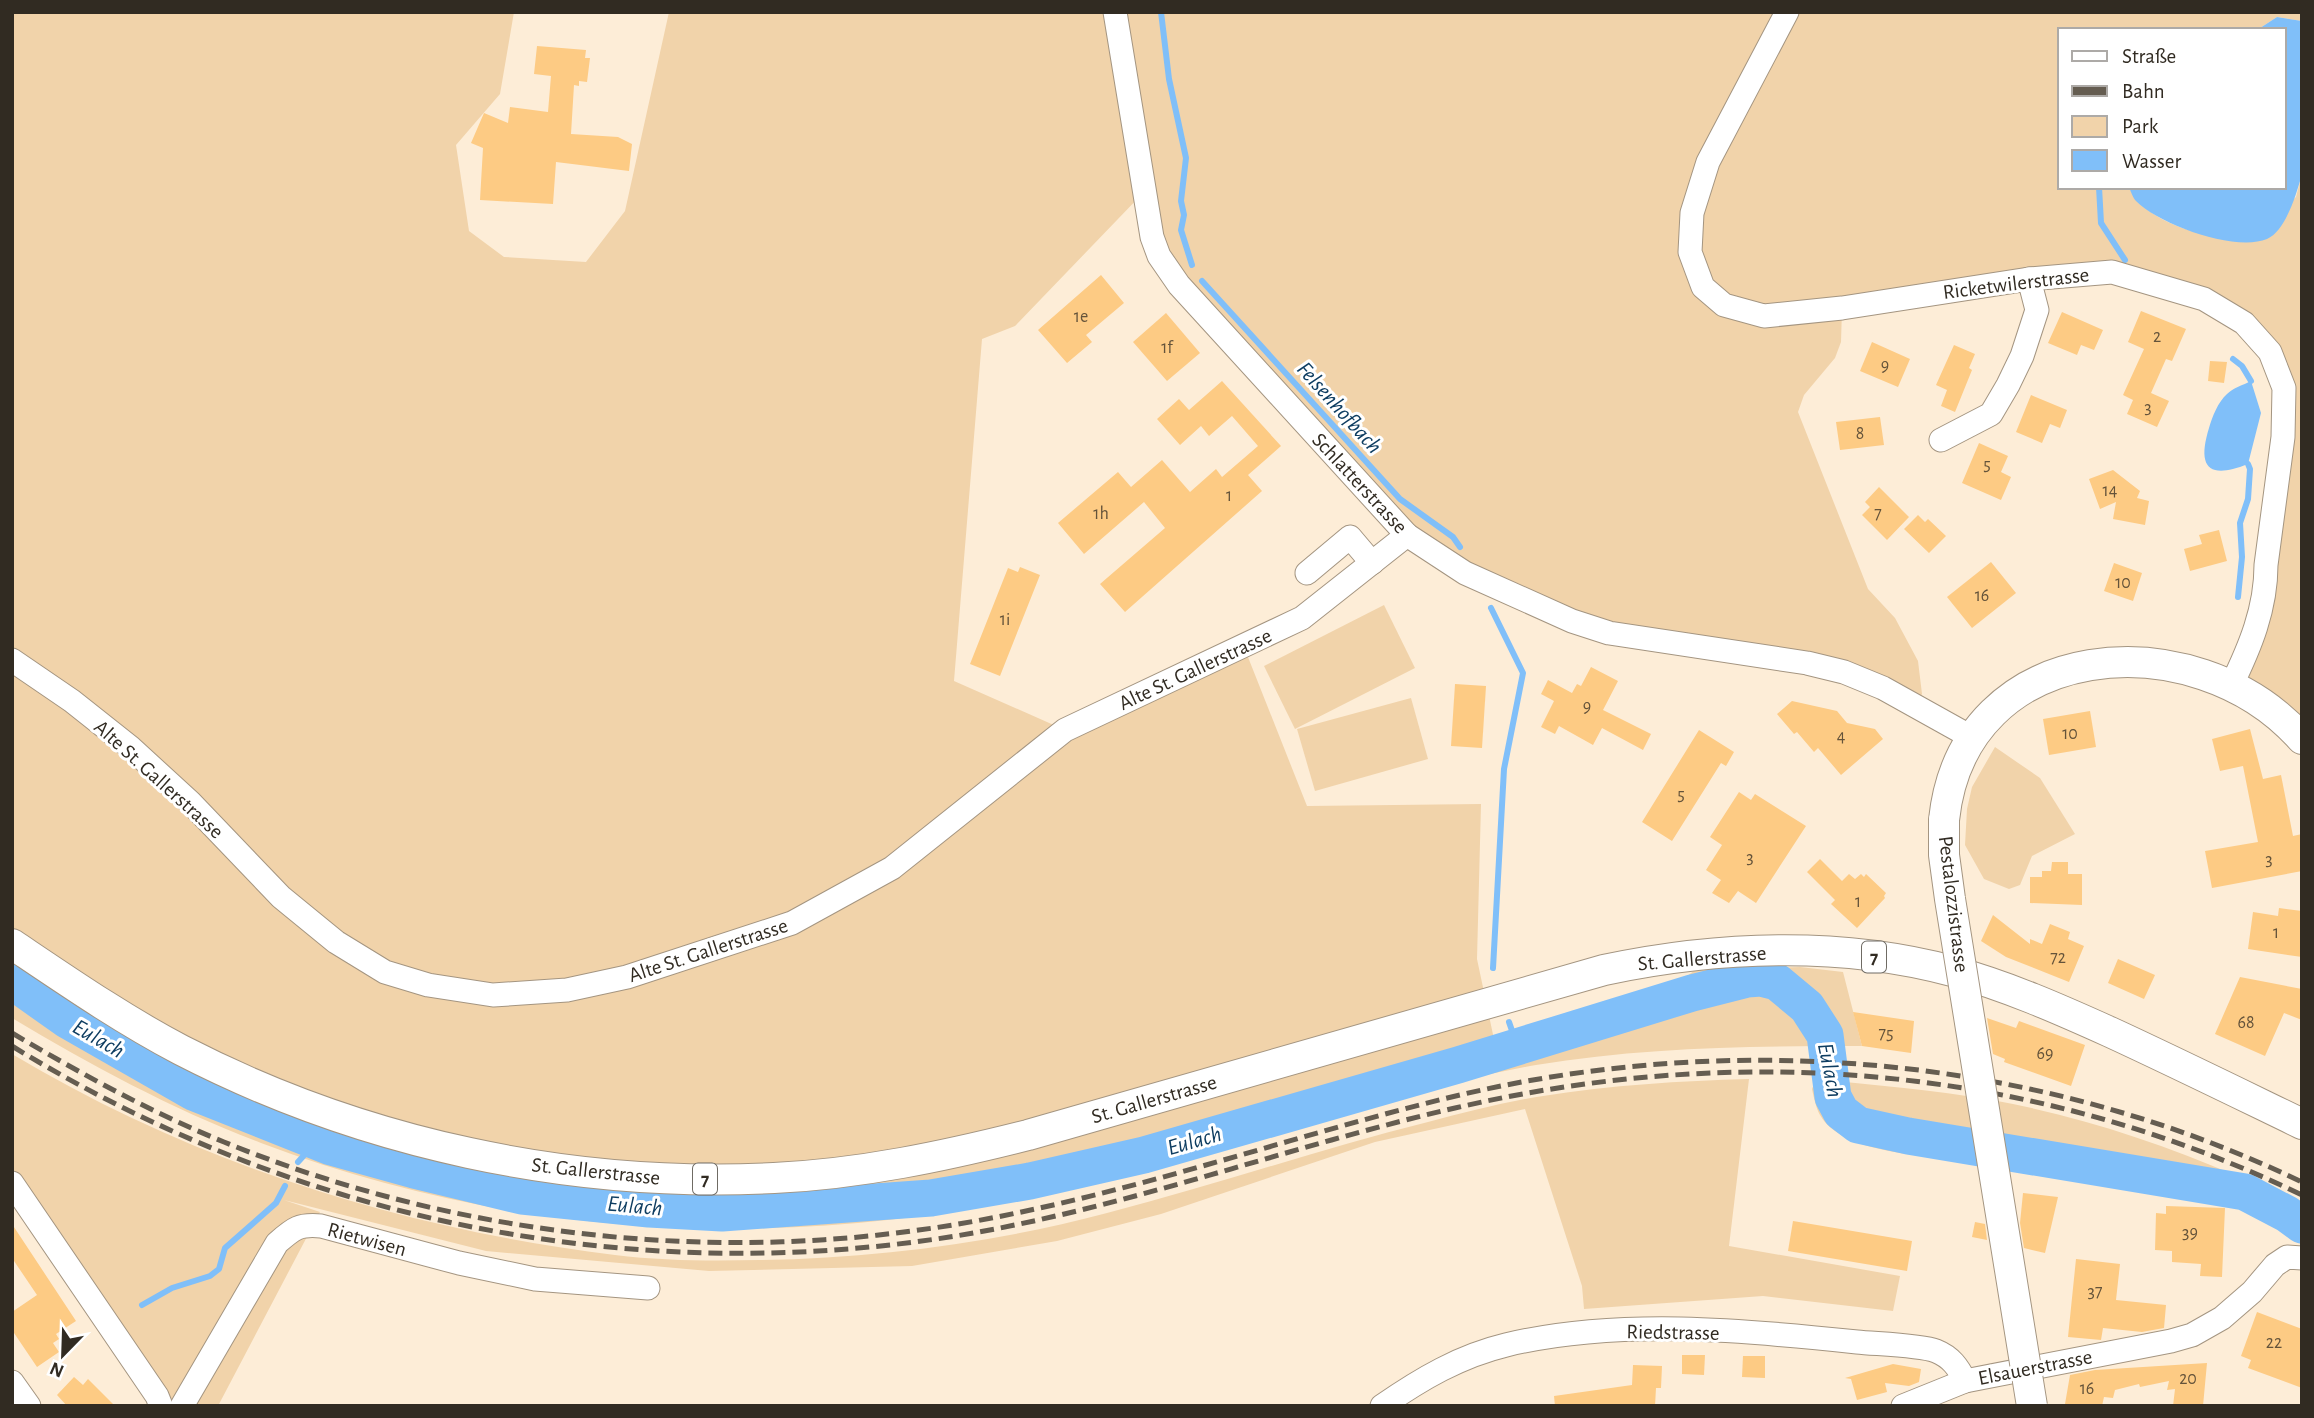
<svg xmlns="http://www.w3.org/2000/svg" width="2314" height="1418" font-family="'Alegreya Sans',sans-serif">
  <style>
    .green { fill: #f1d3aa }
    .water { fill: #80bff9 }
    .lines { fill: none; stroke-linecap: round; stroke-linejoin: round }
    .stream { stroke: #80bff9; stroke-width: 6 }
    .river { stroke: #80bff9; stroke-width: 37 }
    .building { fill: #fdcb84 }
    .minor-casing { stroke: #a49581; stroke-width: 25 }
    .major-casing { stroke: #a49581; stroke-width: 32 }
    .minor { stroke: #fff; stroke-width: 23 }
    .major { stroke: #fff; stroke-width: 30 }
    .rail { stroke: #655d51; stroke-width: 5; stroke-dasharray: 14 7; stroke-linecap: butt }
    .major-bridge-casing { stroke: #a49581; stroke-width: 32; stroke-linecap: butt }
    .major-bridge { stroke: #fff; stroke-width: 30 }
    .labels { text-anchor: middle; stroke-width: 6; stroke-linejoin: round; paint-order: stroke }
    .number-label { font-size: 18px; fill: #64533a }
    .shield { fill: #fff; stroke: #6f6b64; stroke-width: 2 }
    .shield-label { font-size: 19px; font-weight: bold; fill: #312b22 }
    .street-label { font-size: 21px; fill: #312b22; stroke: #fff }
    .water-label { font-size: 23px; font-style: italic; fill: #0e3d61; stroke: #fff }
  </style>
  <rect width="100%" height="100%" fill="#fdedd7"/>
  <g class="green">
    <path d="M12,12H514L500,94L456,145L469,231L504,257L586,262L625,211L669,12H2302V21L2277,17L2257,30H2060V187H2129C2146,225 2208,237 2246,242L2296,197L2302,174V739L2231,686L2246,655L2284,388L2244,323L2112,272L1842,309L1841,342L1835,358L1804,395L1798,412L1868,589L1895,618L1918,661L1922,694L1915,706L1883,688L1609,633L1407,535L1179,285L1143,193L1015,326L982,339L954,681L1065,730L1244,647L1307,806L1481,804L1477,959L1495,1044L1674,986L1695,970L1800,967L1843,972L1862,1046C1753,1046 1643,1047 1536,1065C1382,1093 1234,1149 1082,1186C805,1252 529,1244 261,1143C174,1110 92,1066 12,1018Z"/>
    <path d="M1384,605L1415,668L1295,729L1264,666Z"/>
    <path d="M1411,698L1428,759L1315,791L1297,729Z"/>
    <path d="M1995,747L2040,778L2075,834L2032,856L2020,885L2009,889L1984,879L1965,845L1967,809L1972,787Z"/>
    <path d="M12,1054C196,1164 403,1229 615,1255C663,1261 712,1261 760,1260C877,1258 994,1243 1107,1213C1215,1185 1320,1149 1428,1122C1466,1112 1504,1102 1543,1096C1611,1085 1680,1081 1749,1079L1729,1246L1900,1276L1893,1311L1763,1296L1584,1309L1582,1286L1525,1109L1375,1142L1161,1214L1057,1241L912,1266L709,1271L486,1251L284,1200L320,1212L218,1406H172L12,1167Z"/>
    <path d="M1816,1079C1875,1085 1933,1090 1992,1100C2075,1115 2159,1142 2237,1176L2229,1195L2090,1173L2089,1178L1973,1158L1969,1161C1929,1156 1842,1154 1820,1115C1816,1108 1814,1098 1812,1089Z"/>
  </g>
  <g class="water">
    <path d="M2277,17L2302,21V174C2297,192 2286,231 2267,239C2235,252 2160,225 2136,201C2133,198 2131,192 2129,187H2284V30H2257Z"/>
    <path d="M2251,381L2261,413L2248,464C2208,480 2197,467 2209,428C2212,417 2218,402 2227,394C2233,388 2243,385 2251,381Z"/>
  </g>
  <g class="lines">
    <g class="stream">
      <path d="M1161,12L1169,79L1186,158L1181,201L1184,215L1181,230L1192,265"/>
      <path d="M2099,187L2101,223L2125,260"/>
      <path d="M1202,281L1400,499L1453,537L1460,547"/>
      <path d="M2233,359L2242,366L2251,381"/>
      <path d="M2238,597L2242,557L2240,523L2248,499L2250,469L2248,464"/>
      <path d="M1491,608L1523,673L1504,769L1493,968"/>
      <path d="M1509,1022L1517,1045"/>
      <path d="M298,1162L316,1142"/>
      <path d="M2284,1204L2287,1214"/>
      <path d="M142,1305L172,1288L210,1276L219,1269L225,1248L276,1203L285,1186"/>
    </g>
    <path class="river" d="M12,981L67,1020L193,1092L331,1147L414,1170L522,1196L649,1209L722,1213L931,1198L1030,1181L1144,1155L1458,1065L1692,993L1747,979L1761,978L1777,982L1807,1007L1825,1035L1833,1097L1841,1112L1858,1125L1908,1136L2245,1192L2287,1214L2302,1225"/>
  </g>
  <g class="building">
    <path d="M537,46L586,50L585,58H590L587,82L579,81V86L574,85L571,134L618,137L632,144L629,171L556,162L553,204L480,200L483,148L471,143L484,113L508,123L510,107L548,112L551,76L534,74Z"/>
    <path d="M1101,275L1124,303L1086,335L1092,342L1067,363L1038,330Z"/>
    <path d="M2141,311L2186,329L2172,361L2166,359L2151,393L2169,401L2157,427L2127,414L2133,400L2123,395L2144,349L2128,342Z"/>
    <path d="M2062,312L2103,330L2094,350L2081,345L2077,355L2048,343Z"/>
    <path d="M1166,313L1200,353L1167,381L1133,342Z"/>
    <path d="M1872,342L1910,359L1898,387L1860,371Z"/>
    <path d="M1954,345L1975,354L1969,368L1972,370L1955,412L1941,406L1947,390L1936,385Z"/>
    <path d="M2210,361L2227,362L2224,383L2208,381Z"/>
    <path d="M1222,381L1281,446L1248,475L1262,491L1125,612L1100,584L1165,528L1144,502L1084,554L1058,523L1118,472L1131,487L1162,460L1190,492L1216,469L1222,477L1258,446L1232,416L1209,436L1201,426L1180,445L1157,419L1179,399L1189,410Z"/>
    <path d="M2031,395L2067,410L2060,428L2050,424L2042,443L2016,432Z"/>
    <path d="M1880,417L1884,445L1840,450L1836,422Z"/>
    <path d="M1979,443L2008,456L2001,472L2011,477L2001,500L1962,483Z"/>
    <path d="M2113,470L2140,491L2137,498L2149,501L2145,525L2113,519L2116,502L2100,509L2089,479Z"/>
    <path d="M1879,487L1909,517L1887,540L1862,515L1870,507L1865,502Z"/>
    <path d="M1918,515L1925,522L1928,519L1946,536L1929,553L1904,529Z"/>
    <path d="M2219,530L2227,561L2190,571L2184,549L2202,544L2199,535Z"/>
    <path d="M1991,562L2016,593L1972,628L1947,597Z"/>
    <path d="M2114,563L2142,573L2133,601L2104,591Z"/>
    <path d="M1020,567L1040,575L1000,676L970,664L1008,568L1018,572Z"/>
    <path d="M1591,667L1618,681L1603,710L1651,734L1643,750L1602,728L1593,745L1559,726L1555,734L1541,727L1554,701L1541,694L1548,680L1572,693L1577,684L1581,686Z"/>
    <path d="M1455,684L1486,686L1482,748L1451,746Z"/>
    <path d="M1792,701L1837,711L1847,723L1875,729L1883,739L1841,775L1818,748L1814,752L1797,732L1794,734L1777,714Z"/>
    <path d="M2090,711L2096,747L2049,755L2043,719Z"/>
    <path d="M2250,729L2263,779L2281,775L2293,836L2302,834V871L2212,888L2205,851L2258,842L2243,766L2220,771L2212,739Z"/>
    <path d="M1699,730L1734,752L1726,766L1721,763L1672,841L1642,822Z"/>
    <path d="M1739,792L1751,800L1755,794L1806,826L1756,903L1738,891L1729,903L1712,893L1721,880L1706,870L1722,845L1710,837Z"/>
    <path d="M1820,859L1842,881L1849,874L1855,879L1861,874L1864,877L1866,874L1886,893L1884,896L1885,898L1857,928L1831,904L1835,900L1807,872Z"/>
    <path d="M2052,862H2068V874H2082V905L2030,903V877H2042V871H2051Z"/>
    <path d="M2279,908L2302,911V957L2248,949L2253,912L2278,916Z"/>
    <path d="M1993,915L2030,944V939L2042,944L2050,924L2070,932L2068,939L2084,946L2069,982L2006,957L1981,941Z"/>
    <path d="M2118,959L2155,975L2144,999L2108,983Z"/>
    <path d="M2240,977L2302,989V1020L2284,1013L2265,1056L2215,1034Z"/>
    <path d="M1853,1012L1914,1021L1911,1053L1862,1046Z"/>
    <path d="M1987,1018L2016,1028L2019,1021L2085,1045L2071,1086L2004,1062L2005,1059L1993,1054Z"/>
    <path d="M2023,1193L2058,1197L2045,1253L2024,1248L2020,1223Z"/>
    <path d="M2166,1206L2225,1208L2222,1277L2200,1276L2201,1264L2172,1262V1251L2155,1250L2156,1213L2166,1214Z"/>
    <path d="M1793,1221L1912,1241L1907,1271L1788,1251Z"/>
    <path d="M1975,1222L1985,1224L1987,1240L1972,1237Z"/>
    <path d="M12,1224L76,1321L56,1334L59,1339L53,1343L59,1352L37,1367L12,1330V1312L37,1295L12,1258Z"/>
    <path d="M2076,1259L2120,1264L2116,1300L2166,1305L2164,1328L2142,1332L2103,1328L2101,1340L2068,1337Z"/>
    <path d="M2257,1312L2302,1329V1388L2248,1368L2251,1360L2241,1356Z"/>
    <path d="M1682,1355H1705L1704,1375L1682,1374Z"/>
    <path d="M1743,1356H1765V1378L1742,1377Z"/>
    <path d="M2207,1363L2203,1406H2173L2175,1389L2167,1390L2169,1381L2140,1387L2139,1384L2115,1390L2113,1398L2104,1397L2102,1406L2065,1404L2070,1375L2095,1370Z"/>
    <path d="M1893,1364L1921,1369L1919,1382L1909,1386L1885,1383L1887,1392L1857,1400L1851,1379L1845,1378Z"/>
    <path d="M1633,1365L1662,1366L1661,1388H1656L1655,1406H1555L1554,1396L1632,1385Z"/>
    <path d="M74,1377L83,1385L88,1379L115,1406H67L57,1395Z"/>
  </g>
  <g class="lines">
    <defs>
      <g id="minor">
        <path d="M1115,12L1152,237L1159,256L1179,285L1407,535L1465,573L1572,621L1609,633L1807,663L1844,672L1883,688L1971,737"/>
        <path d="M1787,12L1708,162L1692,213L1690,252L1703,287L1724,305L1764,316L1842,308L2029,279L2112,272L2204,299L2244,323L2270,352L2284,388L2283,437L2266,565C2266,609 2250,647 2231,686"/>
        <path d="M1941,440L1991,414L2008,385L2022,356L2037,310L2029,279"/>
        <path d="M1307,573L1350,537L1372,563"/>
        <path d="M12,660L72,701L130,747L190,802L281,897L336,942L385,972L428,985L493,995L567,990L627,977L792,923L892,868L1065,730L1302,618L1407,535"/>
        <path d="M12,1183L157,1396L161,1406"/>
        <path d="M12,1382L29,1406"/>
        <path d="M182,1406L277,1243C294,1228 299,1224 321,1226L459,1263L535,1279L648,1288"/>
        <path d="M1382,1406C1421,1379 1460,1356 1506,1345C1617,1318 1744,1330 1857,1342C1876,1344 1920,1345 1936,1351C1951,1357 1958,1367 1965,1381"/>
        <path d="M1903,1406L1965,1381L2171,1341L2192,1335L2222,1318L2252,1292L2275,1265L2287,1257L2302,1258"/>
      </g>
      <g id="major">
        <path d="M1944,820C1963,636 2195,618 2302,739"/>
        <path d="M12,944C67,981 122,1019 181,1050C363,1144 570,1188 774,1178C860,1174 945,1156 1028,1135L1604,970C1717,946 1840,941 1952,971C2007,986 2059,1009 2110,1032C2175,1062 2238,1093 2302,1124"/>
      </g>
    </defs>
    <use href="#minor" class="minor-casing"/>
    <use href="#major" class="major-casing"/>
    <use href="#minor" class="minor"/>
    <use href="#major" class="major"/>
    <g class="rail">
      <path d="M12,1033C80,1073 150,1112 224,1142C440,1230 680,1262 912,1231C1094,1207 1266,1143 1443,1099C1730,1028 2035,1054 2302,1182"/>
      <path d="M12,1046C288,1216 615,1286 936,1239C1114,1213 1281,1148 1455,1108C1742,1041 2035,1066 2302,1195"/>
    </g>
    <defs>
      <path id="major-bridge" d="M1944,820V855L1950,899L2032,1406"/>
    </defs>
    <use href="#major-bridge" class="major-bridge-casing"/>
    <use href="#major-bridge" class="major-bridge"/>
  </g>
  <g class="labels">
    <g class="number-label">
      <text x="1081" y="322">1e</text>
      <text x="2157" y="342">2</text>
      <text x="1167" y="353">1f</text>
      <text x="1885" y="371">9</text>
      <text x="2148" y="413">3</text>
      <text x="1860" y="439">8</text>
      <text x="1987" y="470">5</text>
      <text x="2110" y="496">14</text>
      <text x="1229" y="501">1</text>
      <text x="1101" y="519">1h</text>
      <text x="1878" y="519">7</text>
      <text x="2123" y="588">10</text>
      <text x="1982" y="601">16</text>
      <text x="1005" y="625">1i</text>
      <text x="1587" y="712">9</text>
      <text x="2070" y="739">10</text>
      <text x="1841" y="742">4</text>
      <text x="1681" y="800">5</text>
      <text x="1750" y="863">3</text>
      <text x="2269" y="865">3</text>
      <text x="1858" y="907">1</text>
      <text x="2276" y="938">1</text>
      <text x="2058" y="963">72</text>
      <text x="2246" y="1028">68</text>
      <text x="1886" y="1039">75</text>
      <text x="2045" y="1059">69</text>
      <text x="2190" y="1238">39</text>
      <text x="2095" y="1297">37</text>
      <text x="2274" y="1348">22</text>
      <text x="2188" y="1384">20</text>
      <text x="2087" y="1394">16</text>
    </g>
    <g class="shield">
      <rect x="1862" y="941.5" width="24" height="31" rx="5"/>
      <rect x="693" y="1163.5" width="24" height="31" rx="5"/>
    </g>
    <g class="shield-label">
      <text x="1874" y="964">7</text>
      <text x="705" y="1186">7</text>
    </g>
    <g class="street-label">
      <text transform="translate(2016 283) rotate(-7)" y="7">Ricketwilerstrasse</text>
      <text transform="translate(1360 483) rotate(47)" y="7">Schlatterstrasse</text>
      <text transform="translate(1195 669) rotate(-25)" y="7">Alte St. Gallerstrasse</text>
      <text transform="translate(159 779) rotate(42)" y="7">Alte St. Gallerstrasse</text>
      <text transform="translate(1954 904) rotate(83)" y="7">Pestalozzistrasse</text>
      <text transform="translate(708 950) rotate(-18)" y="7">Alte St. Gallerstrasse</text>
      <text transform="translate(1702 958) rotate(-5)" y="7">St. Gallerstrasse</text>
      <text transform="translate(1154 1099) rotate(-16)" y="7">St. Gallerstrasse</text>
      <text transform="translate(596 1171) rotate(6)" y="7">St. Gallerstrasse</text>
      <text transform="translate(367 1239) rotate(15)" y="7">Rietwisen</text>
      <text transform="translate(1673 1332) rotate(1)" y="7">Riedstrasse</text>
      <text transform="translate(2035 1367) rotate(-11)" y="7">Elsauerstrasse</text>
    </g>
    <g class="water-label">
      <text transform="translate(1340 407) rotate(48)" y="8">Felsenhofbach</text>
      <text transform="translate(99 1038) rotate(30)" y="8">Eulach</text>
      <text transform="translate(1831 1070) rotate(79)" y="8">Eulach</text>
      <text transform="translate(1194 1140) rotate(-16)" y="8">Eulach</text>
      <text transform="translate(635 1205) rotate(5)" y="8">Eulach</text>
    </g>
  </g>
  <rect width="2314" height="1418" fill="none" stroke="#312b22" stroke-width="28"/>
  <rect x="2058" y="28" width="228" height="161" fill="#ffffff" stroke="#adaaa7" stroke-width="2"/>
  <rect x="2072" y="51" width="35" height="10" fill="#ffffff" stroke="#adaaa7" stroke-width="2"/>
  <text x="2122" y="63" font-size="21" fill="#312b22">Straße</text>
  <rect x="2072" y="86" width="35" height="10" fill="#655d51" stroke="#adaaa7" stroke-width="2"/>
  <text x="2122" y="98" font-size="21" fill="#312b22">Bahn</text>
  <rect x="2072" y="116" width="35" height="21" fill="#f1d3aa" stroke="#adaaa7" stroke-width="2"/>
  <text x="2122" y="133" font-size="21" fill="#312b22">Park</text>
  <rect x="2072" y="150" width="35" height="21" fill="#80bff9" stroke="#adaaa7" stroke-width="2"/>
  <text x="2122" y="168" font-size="21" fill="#312b22">Wasser</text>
  <g transform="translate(63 1355) rotate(203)" stroke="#ffffff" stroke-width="5" paint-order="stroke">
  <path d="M0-5L12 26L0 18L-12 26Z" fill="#312b22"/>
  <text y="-10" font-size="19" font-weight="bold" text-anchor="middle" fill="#312b22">N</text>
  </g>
</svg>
